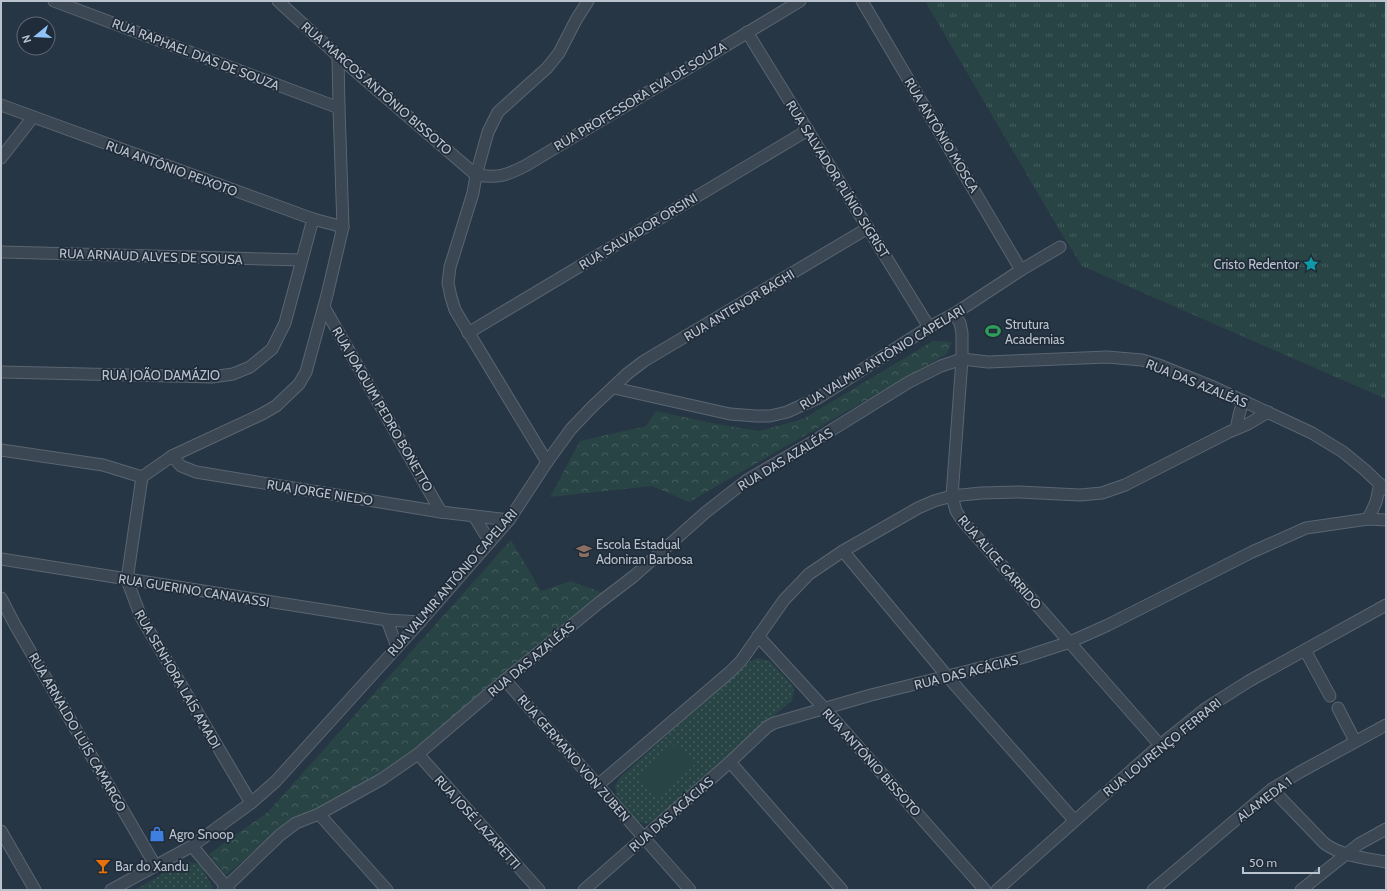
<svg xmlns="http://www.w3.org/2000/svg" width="1387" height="891" font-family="Cabin,sans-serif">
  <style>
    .grass { fill: url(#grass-tufts) }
    .forest { fill: url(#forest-crowns) }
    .park { fill: url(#park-dots) }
    .pitch { fill: #294445 }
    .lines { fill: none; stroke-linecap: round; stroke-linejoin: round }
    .minor-casing { stroke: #5a6571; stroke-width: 13 }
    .minor { stroke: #3b4753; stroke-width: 11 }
    .labels { text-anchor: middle; stroke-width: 3.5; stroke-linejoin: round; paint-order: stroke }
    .street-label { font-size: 13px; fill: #b9c2cd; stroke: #202c39 }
    .poi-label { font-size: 13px; fill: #b9c2cd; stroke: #202c39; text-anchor: start }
  </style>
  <defs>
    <pattern id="grass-tufts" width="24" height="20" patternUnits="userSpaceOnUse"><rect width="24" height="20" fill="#294445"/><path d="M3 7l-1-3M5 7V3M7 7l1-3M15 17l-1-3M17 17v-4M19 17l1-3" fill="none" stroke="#465d5f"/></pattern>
    <pattern id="forest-crowns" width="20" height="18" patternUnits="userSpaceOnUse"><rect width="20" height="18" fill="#294445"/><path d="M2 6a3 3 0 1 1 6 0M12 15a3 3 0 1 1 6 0" fill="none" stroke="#465d5f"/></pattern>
    <pattern id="park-dots" width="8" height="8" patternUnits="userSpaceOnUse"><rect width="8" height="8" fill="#294445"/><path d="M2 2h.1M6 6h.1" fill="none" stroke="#465d5f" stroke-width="1.8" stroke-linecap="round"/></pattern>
  </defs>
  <rect width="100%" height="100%" fill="#273644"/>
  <path class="grass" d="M925,1H1386V399L1082,266L1060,231Z"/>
  <g class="forest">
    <path d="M933,341L952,342L947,354L689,502L652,486L550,497L580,441L646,426L656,411L717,424L759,431L803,419Z"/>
    <path d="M511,540L541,591L571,581L603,593L501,680L381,779L318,812L291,821L226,875L209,854L268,812Z"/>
  </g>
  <g class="park">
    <path d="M757,658L770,661L792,685L794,691L792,700L658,820L646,824L636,821L617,797L615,786L620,777L751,661Z"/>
    <path d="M186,862L200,864L213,888L211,890H135L160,875Z"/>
  </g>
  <path class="pitch" d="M677,743L696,764L657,798L638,776Z"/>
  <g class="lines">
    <defs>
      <g id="minor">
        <path d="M54,1L339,108"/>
        <path d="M278,1L338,56L476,175"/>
        <path d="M862,1L1021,270"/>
        <path d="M747,32L929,327"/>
        <path d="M1,105L313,219L343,227"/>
        <path d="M1,158L33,117"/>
        <path d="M476,175C499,178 505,176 525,166L800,1"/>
        <path d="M1,252L301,260"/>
        <path d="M324,307L441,512"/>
        <path d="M954,314L960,323L962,333V359L952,496L956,511L962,520L1160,745"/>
        <path d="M468,333L808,130"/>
        <path d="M1,372L212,377L233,374L250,367L272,349L285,323L313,219"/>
        <path d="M614,388L730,414L756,416H770L787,412L818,398L929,327L954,314L1021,270L1060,247"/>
        <path d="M1236,429L1239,415L1243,401"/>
        <path d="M1,450L103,465L142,477"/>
        <path d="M172,456L181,466L196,472L441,512L509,520"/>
        <path d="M547,462L455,310L451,297L448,283L450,267L473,193L476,175L488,132L498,112L547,68L559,53L576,20L588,1"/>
        <path d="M142,477L172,456L262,414L276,406L299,384L306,372L327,295L343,227L339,108L338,56"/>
        <path d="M142,477L127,580L141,617L251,803"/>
        <path d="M474,516L490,542"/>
        <path d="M1368,519L1376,502L1380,484"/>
        <path d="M843,551L947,676L1074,820"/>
        <path d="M1,559L387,620L420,622"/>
        <path d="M1,598L15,625L155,865"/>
        <path d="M387,620L397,647"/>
        <path d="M758,636L824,708L985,890"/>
        <path d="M1305,650L1330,696"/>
        <path d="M505,680L690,890"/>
        <path d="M1338,708L1355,741"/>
        <path d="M418,754L539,890"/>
        <path d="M730,762L842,890"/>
        <path d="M598,785L730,672L741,661L784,600L809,574L843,551L918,508L934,501L952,496L981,493L1019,492L1080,495L1102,493L1125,485L1229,432L1248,424L1268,412"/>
        <path d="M1272,789L1324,843C1341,856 1365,858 1386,862"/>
        <path d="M319,814L387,890"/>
        <path d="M1,831L35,890"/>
        <path d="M192,846L229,890"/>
        <path d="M111,890L192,846L251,803L276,781L420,622L509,520L547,462L571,429L592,407L627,374L644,361L868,228"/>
        <path d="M223,890L280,835L296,823L319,814L382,779L418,754L505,680L600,602L634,576L706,512L747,480L809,444L909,382L941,366L962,359L988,362L1107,357L1142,360L1159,365L1211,386L1312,433L1343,452L1365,470L1386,490"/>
        <path d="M584,890L730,762L767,727L774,723L871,695L1021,658L1070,642L1108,625L1252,552L1306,528L1368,519L1386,520"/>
        <path d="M997,890L1160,745L1205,709L1249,681L1386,605"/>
        <path d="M1153,890L1272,789L1300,772L1386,725"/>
        <path d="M1301,890L1359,844L1386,829"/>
      </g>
    </defs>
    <use href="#minor" class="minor-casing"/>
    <use href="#minor" class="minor"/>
  </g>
  <defs>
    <symbol id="sight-bare" viewBox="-9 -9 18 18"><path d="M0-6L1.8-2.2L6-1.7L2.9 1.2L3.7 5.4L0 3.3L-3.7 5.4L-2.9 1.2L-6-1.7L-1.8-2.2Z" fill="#0f9aa8" stroke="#202c39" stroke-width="2.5" paint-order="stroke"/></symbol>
    <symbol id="stadium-bare" viewBox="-9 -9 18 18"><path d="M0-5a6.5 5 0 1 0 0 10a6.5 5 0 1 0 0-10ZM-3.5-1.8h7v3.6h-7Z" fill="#2e9e5b" stroke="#202c39" stroke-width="2.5" paint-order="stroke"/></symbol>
    <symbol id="school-bare" viewBox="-9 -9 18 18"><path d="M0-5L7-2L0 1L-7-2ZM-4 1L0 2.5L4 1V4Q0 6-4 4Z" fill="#8d6e63" stroke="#202c39" stroke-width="2.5" paint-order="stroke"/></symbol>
    <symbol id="shop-bare" viewBox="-9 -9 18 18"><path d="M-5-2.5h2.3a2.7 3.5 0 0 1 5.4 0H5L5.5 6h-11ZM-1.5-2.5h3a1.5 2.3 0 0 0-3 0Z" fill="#3f7fe0" stroke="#202c39" stroke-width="2.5" paint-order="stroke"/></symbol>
    <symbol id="bar-bare" viewBox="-9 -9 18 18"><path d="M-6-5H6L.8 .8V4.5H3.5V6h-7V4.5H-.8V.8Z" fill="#e8710a" stroke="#202c39" stroke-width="2.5" paint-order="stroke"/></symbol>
  </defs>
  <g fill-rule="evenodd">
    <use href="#sight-bare" x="1300" y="253" width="22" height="22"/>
    <use href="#stadium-bare" x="982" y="320" width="22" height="22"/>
    <use href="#school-bare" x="573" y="540" width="22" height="22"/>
    <use href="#shop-bare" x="146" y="823" width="22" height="22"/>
    <use href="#bar-bare" x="92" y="855" width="22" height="22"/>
  </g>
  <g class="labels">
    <g class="street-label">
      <text transform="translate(196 54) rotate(21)" y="5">RUA RAPHAEL DIAS DE SOUZA</text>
      <text transform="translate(377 88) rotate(41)" y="5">RUA MARCOS ANTÔNIO BISSOTO</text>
      <text transform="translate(640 96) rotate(-31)" y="5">RUA PROFESSORA EVA DE SOUZA</text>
      <text transform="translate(942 135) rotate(59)" y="5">RUA ANTÔNIO MOSCA</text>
      <text transform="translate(172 168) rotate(20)" y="5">RUA ANTÔNIO PEIXOTO</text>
      <text transform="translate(838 179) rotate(58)" y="5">RUA SALVADOR PLÍNIO SIGRIST</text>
      <text transform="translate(638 231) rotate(-31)" y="5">RUA SALVADOR ORSINI</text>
      <text transform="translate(151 256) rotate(2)" y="5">RUA ARNAUD ALVES DE SOUSA</text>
      <text transform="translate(739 305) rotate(-31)" y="5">RUA ANTENOR BAGHI</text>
      <text transform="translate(882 357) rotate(-31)" y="5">RUA VALMIR ANTÔNIO CAPELARI</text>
      <text x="161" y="380">RUA JOÃO DAMÁZIO</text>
      <text transform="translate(1197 383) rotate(22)" y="5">RUA DAS AZALÉAS</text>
      <text transform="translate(383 409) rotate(60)" y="5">RUA JOAQUIM PEDRO BONETTO</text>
      <text transform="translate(785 459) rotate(-31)" y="5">RUA DAS AZALÉAS</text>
      <text transform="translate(320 492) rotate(9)" y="5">RUA JORGE NIEDO</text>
      <text transform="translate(1000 562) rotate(49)" y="5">RUA ALICE GARRIDO</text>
      <text transform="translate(452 582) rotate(-49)" y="5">RUA VALMIR ANTÔNIO CAPELARI</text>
      <text transform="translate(194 590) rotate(9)" y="5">RUA GUERINO CANAVASSI</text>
      <text transform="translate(531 659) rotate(-40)" y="5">RUA DAS AZALÉAS</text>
      <text transform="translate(966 672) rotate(-14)" y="5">RUA DAS ACÁCIAS</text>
      <text transform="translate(178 679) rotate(60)" y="5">RUA SENHORA LAÍS AMADI</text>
      <text transform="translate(78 732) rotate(60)" y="5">RUA ARNALDO LUÍS CAMARGO</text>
      <text transform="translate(1162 747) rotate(-39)" y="5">RUA LOURENÇO FERRARI</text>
      <text transform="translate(574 758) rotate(49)" y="5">RUA GERMANO VON ZUBEN</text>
      <text transform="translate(872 762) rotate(48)" y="5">RUA ANTÔNIO BISSOTO</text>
      <text transform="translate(1264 799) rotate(-37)" y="5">ALAMEDA 1</text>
      <text transform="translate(671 814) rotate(-41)" y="5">RUA DAS ACÁCIAS</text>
      <text transform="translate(478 822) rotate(48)" y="5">RUA JOSÉ LAZARETTI</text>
    </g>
    <g class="poi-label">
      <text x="1299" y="269" text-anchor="end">Cristo Redentor</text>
      <text x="1005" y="329">Strutura<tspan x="1005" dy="15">Academias</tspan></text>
      <text x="596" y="549">Escola Estadual<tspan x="596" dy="15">Adoniran Barbosa</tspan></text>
      <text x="169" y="839">Agro Snoop</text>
      <text x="115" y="871">Bar do Xandu</text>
    </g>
  </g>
  <rect width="1387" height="891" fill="none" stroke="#b9c2cd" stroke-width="4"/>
  <g transform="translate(36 36) rotate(252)"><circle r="19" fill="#202c39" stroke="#5d6874"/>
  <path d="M0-3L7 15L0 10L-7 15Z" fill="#91c3f9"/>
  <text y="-6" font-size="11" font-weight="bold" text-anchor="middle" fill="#b9c2cd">N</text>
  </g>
  <path d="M1243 867v6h76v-6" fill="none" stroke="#b9c2cd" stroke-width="2"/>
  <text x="1249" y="867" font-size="12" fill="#b9c2cd" stroke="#202c39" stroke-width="3" paint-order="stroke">50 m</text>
</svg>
